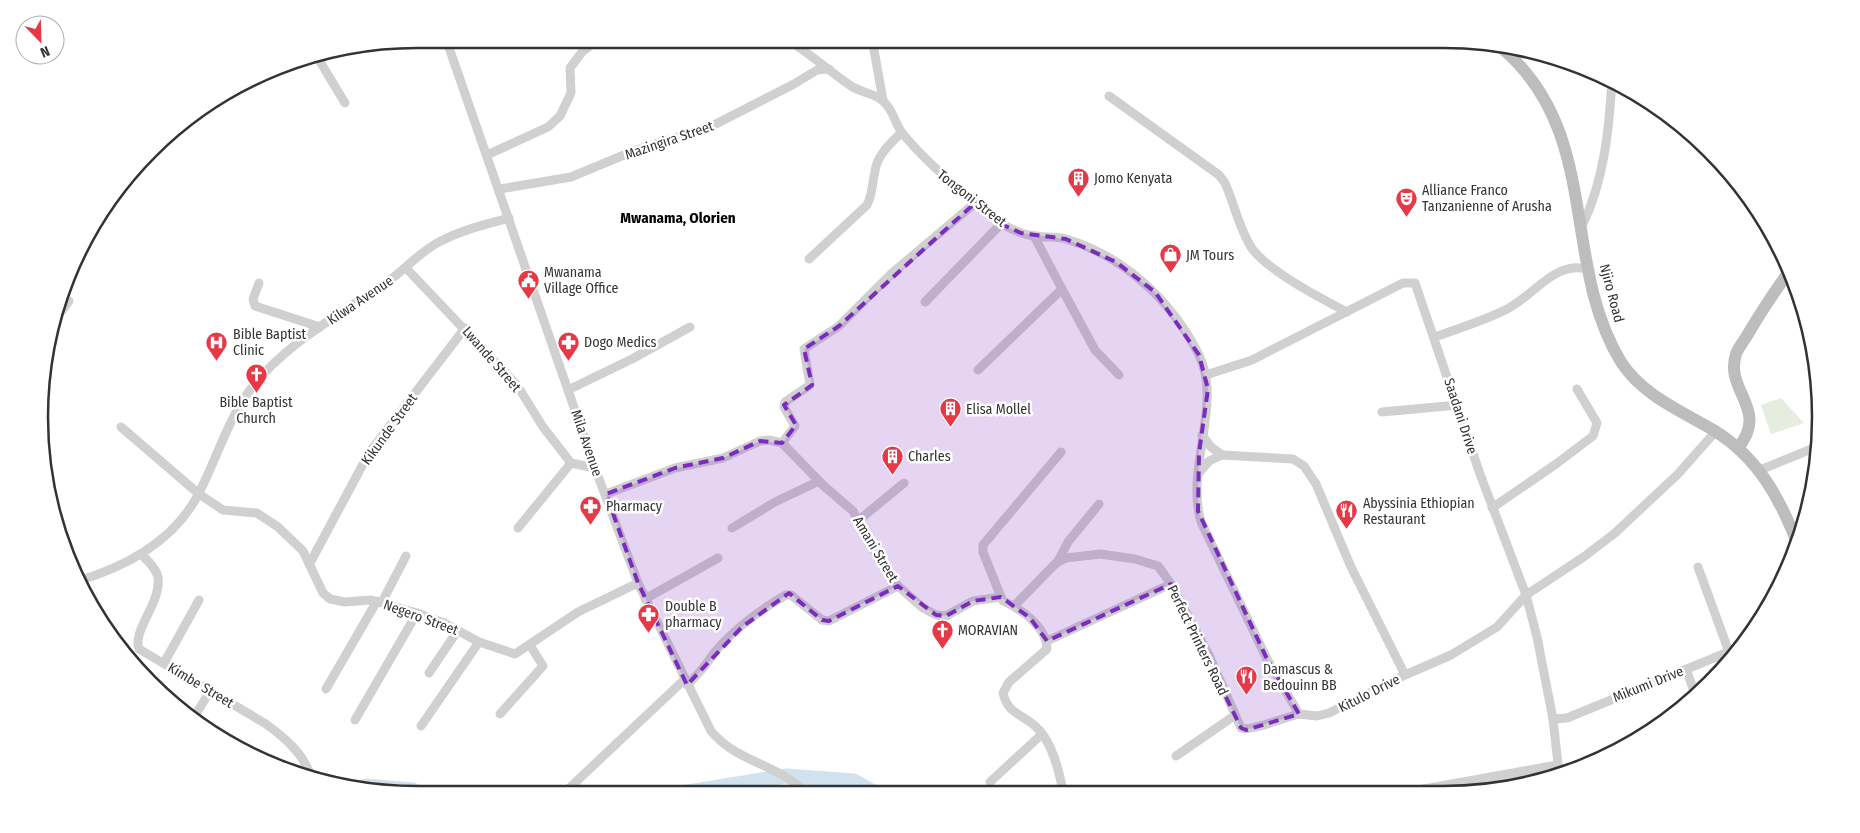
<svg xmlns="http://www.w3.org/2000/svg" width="1860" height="833" font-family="'Fira Sans Condensed',sans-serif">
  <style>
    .green { fill: #e6ecdf }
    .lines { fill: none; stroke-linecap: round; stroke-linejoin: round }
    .river { stroke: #cfe2ee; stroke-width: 15 }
    .street { stroke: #d0d0d0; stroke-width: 9 }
    .secondary { stroke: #bdbdbd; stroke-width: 12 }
    .marked { fill: #7b2cbf; fill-opacity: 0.2; stroke: #7b2cbf; stroke-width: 4; stroke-dasharray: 10 6; stroke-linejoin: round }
    .labels { text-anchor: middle; stroke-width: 5; stroke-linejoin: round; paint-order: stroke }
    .street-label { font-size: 14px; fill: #333; stroke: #fff }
    .poi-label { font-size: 14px; fill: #333; stroke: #fff; text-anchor: start }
    .neighbourhood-label { font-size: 15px; font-weight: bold; fill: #000; stroke: #fff }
    .rim { fill: none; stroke: #333; stroke-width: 2.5 }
  </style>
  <rect width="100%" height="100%" fill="#fff"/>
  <path class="green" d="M1781,398L1804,423L1771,434L1761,405Z"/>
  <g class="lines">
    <g class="river">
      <path d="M366,786L413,790L422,794"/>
      <path d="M682,793L786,776L854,781L875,793"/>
    </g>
    <g class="street">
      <path d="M446,39L595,468L638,583L711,731C737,763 780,764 805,793"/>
      <path d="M787,39C809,53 829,71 851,86C861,93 876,93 884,102C894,111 895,125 903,134C922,157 944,176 966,195C977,204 988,215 1001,223C1010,229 1024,235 1036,236C1046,238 1056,236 1066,239C1124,256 1172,301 1199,355C1223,404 1185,467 1201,522L1267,659L1299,714L1317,716L1329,713L1405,675L1451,655L1497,627L1526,595L1585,556L1615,533L1678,474L1716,431"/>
      <path d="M872,39L883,100"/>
      <path d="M316,55L345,103"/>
      <path d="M1109,96L1219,175L1225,183C1234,203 1239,228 1251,247C1266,270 1322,299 1347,312"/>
      <path d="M487,155L548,127L560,116L571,93L570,68L582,52L599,39"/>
      <path d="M500,189L571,177L636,150L712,126L794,84L817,70L829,69"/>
      <path d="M1582,226C1604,181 1609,130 1612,80"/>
      <path d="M809,259L867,205C873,193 872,183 875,171C877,155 891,143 901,133"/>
      <path d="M406,268L517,385L543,427L571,463L595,468"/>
      <path d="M259,283L253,299L255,306L320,327"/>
      <path d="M1062,289L1095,350L1119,375"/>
      <path d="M925,302L1001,224"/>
      <path d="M54,321L69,301"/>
      <path d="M1435,337C1459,328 1484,321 1507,309C1534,296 1556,258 1590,270"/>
      <path d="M978,370L1062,289L1034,236"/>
      <path d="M1206,375L1252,360L1403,283H1415L1480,474L1526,595L1537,637L1553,719L1559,773"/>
      <path d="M568,390L632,359L690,327"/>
      <path d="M1382,412L1458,405"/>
      <path d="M121,427L199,494L223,510L257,513L278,527L303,551L323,593L330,599L345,602L371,600L417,613L444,623L479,642L515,654L578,612L638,583"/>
      <path d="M1202,435L1211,447L1222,455"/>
      <path d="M782,443L795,426L784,407L785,402L810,385L804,349L839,326L891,274L975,203"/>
      <path d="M1760,470L1819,446"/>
      <path d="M1198,474L1209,461L1222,455L1293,459L1304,466L1316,484L1351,567L1405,675"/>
      <path d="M606,494L675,468L723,458L760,441L769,440L782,443L825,487L853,511L868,542L889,574L898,586L923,608L936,615L946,616L973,601L1001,597L1003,601C1021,609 1047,627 1047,649L1009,682L1003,693C1008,714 1020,713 1034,725C1052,740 1059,770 1063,792"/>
      <path d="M1492,508L1556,464L1593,436L1597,423L1577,389"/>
      <path d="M859,520L904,483"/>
      <path d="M518,528L571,463"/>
      <path d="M732,528L775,502L819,481"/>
      <path d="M142,555C148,561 156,568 158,577C162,602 132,630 139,649L266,724C285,738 304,754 311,777"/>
      <path d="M310,563L369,453L465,328"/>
      <path d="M1057,563L1068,542L1099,504"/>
      <path d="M1698,567L1729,652"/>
      <path d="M78,581C128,566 176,540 200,491C217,457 228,420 250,390C285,343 340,315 387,282C406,269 420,251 441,241C462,230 486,224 509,218"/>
      <path d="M1001,597L983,552V545L1061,452"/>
      <path d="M645,599L718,558"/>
      <path d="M382,602L406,556"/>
      <path d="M1014,606L1056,563L1066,558L1100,554L1135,559L1158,566L1171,584L1209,655L1241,728C1248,732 1287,717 1299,714"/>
      <path d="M1047,641L1171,584"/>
      <path d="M164,663L199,600"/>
      <path d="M1686,669L1695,694"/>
      <path d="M429,673L458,630"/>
      <path d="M687,685C698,675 706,665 714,653C732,631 761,609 786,595H791L822,620L829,621L898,586"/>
      <path d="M326,689L377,601"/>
      <path d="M500,714L543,666L530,645"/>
      <path d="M193,719L210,691"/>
      <path d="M1553,719L1567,718L1743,646"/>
      <path d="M355,720L417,613"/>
      <path d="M421,726L479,642"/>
      <path d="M1176,756L1234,716"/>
      <path d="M990,782L1042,734"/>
      <path d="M1413,791L1557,765"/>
      <path d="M563,794L684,680"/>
    </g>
    <g class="secondary">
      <path d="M1503,49C1602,135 1560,262 1621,362C1643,396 1682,411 1715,431C1758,458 1780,498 1798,545"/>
      <path d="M1738,448C1770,409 1724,391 1736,354C1738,348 1744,341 1748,334C1761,312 1775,291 1790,270"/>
    </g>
  </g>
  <path class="marked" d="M975,203L1001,224L1021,233L1066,239L1116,262L1155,292L1199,355L1208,389L1199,453L1198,511L1267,659L1299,714L1246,730L1241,728L1171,584L1047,641L1030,618L1001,597L973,601L946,616L936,615L898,586L829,621L822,620L789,593L742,627L687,685L638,583L606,494L675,468L723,458L760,441L782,443L796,425L784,405L812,385L804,349L839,326Z"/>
  <defs>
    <symbol id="building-pin" viewBox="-11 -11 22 30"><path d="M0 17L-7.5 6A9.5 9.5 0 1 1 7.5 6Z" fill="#e63946" stroke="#fff"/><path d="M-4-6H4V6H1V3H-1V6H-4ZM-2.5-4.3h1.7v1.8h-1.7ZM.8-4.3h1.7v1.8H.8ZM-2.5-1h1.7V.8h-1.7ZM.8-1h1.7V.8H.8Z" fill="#fff"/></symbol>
    <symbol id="theatre-pin" viewBox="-11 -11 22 30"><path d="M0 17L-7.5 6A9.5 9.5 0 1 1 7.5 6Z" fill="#e63946" stroke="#fff"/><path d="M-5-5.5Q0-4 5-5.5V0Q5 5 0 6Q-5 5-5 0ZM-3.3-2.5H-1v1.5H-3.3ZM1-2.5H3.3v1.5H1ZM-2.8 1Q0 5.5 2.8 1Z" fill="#fff"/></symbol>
    <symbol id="shop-pin" viewBox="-11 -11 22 30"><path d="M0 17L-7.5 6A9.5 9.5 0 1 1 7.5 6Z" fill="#e63946" stroke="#fff"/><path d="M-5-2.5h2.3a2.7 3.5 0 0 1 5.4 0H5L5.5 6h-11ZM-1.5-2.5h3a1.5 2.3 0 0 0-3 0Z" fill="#fff"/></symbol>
    <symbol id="civic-pin" viewBox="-11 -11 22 30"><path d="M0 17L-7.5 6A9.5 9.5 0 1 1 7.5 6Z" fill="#e63946" stroke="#fff"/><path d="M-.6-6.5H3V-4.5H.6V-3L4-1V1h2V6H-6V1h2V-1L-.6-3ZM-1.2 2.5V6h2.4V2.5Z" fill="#fff"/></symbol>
    <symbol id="hospital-pin" viewBox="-11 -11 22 30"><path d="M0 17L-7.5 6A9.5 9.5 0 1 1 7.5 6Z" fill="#e63946" stroke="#fff"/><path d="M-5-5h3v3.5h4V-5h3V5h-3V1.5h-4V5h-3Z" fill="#fff"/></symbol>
    <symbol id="pharmacy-pin" viewBox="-11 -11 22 30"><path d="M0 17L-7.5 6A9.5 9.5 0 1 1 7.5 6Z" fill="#e63946" stroke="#fff"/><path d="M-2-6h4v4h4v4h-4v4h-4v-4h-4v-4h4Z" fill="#fff"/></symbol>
    <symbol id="church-pin" viewBox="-11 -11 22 30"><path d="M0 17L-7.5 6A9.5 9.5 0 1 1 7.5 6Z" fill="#e63946" stroke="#fff"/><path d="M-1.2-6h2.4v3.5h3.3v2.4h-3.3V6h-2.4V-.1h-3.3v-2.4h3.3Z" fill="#fff"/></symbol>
    <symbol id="restaurant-pin" viewBox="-11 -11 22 30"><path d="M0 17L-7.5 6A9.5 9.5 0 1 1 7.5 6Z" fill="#e63946" stroke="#fff"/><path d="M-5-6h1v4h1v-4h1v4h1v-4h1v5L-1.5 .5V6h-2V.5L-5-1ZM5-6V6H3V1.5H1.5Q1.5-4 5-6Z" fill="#fff"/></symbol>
  </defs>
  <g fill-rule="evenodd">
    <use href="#building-pin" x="1066" y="166" width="25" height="34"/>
    <use href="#theatre-pin" x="1394" y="186" width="25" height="34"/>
    <use href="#shop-pin" x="1158" y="242" width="25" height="34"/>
    <use href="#civic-pin" x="516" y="268" width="25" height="34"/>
    <use href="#hospital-pin" x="204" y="330" width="25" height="34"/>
    <use href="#pharmacy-pin" x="556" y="330" width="25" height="34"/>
    <use href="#church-pin" x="244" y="362" width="25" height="34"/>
    <use href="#building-pin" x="938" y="396" width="25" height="34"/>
    <use href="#building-pin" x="880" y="444" width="25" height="34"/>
    <use href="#pharmacy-pin" x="578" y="494" width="25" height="34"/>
    <use href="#restaurant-pin" x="1334" y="498" width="25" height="34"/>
    <use href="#pharmacy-pin" x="636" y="602" width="25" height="34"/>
    <use href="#church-pin" x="930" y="618" width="25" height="34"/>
    <use href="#restaurant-pin" x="1234" y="664" width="25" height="34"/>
  </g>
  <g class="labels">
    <g class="street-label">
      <text transform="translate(669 140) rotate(-19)" y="5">Mazingira Street</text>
      <text transform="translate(972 198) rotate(38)" y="5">Tongoni Street</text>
      <text transform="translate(1612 293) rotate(75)" y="5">Njiro Road</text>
      <text transform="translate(360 300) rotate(-34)" y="5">Kilwa Avenue</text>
      <text transform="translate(492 359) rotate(49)" y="5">Lwande Street</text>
      <text transform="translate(1461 416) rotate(72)" y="5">Saadani Drive</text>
      <text transform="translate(389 429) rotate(-54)" y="5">Kikunde Street</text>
      <text transform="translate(587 443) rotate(71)" y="5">Mila Avenue</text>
      <text transform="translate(876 549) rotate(59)" y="5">Amani Street</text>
      <text transform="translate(421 617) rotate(20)" y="5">Negero Street</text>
      <text transform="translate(1198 640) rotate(64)" y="5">Perfect Printers Road</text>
      <text transform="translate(1648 684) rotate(-22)" y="5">Mikumi Drive</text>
      <text transform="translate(201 685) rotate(31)" y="5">Kimbe Street</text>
      <text transform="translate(1369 693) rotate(-27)" y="5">Kitulo Drive</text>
    </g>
    <g class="poi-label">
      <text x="1094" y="183">Jomo Kenyata</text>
      <text x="1422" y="195">Alliance Franco<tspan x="1422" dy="16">Tanzanienne of Arusha</tspan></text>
      <text x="1186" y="260">JM Tours</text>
      <text x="544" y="277">Mwanama<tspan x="544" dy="16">Village Office</tspan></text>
      <text x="233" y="339">Bible Baptist<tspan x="233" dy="16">Clinic</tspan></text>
      <text x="584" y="347">Dogo Medics</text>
      <text x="256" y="407" text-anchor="middle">Bible Baptist<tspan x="256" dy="16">Church</tspan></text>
      <text x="966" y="414">Elisa Mollel</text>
      <text x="908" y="461">Charles</text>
      <text x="1363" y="508">Abyssinia Ethiopian<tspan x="1363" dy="16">Restaurant</tspan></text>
      <text x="606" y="511">Pharmacy</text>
      <text x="665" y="611">Double B<tspan x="665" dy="16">pharmacy</tspan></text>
      <text x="958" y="635">MORAVIAN</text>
      <text x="1263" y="674">Damascus &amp;<tspan x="1263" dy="16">Bedouinn BB</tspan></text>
    </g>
    <g class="neighbourhood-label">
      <text x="678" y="223">Mwanama, Olorien</text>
    </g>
  </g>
  <path d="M0 0H1860V833H0ZM417 48H1443A369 369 0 0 1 1812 417V417A369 369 0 0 1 1443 786H417A369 369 0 0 1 48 417V417A369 369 0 0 1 417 48Z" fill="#fff" fill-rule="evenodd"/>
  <path class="rim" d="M417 48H1443A369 369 0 0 1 1812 417V417A369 369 0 0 1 1443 786H417A369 369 0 0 1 48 417V417A369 369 0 0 1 417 48Z"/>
  <g transform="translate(40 40) rotate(157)"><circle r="24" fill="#ffffff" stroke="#adadad"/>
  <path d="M0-4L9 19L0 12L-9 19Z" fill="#e63946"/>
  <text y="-8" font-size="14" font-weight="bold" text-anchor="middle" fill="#333333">N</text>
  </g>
</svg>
